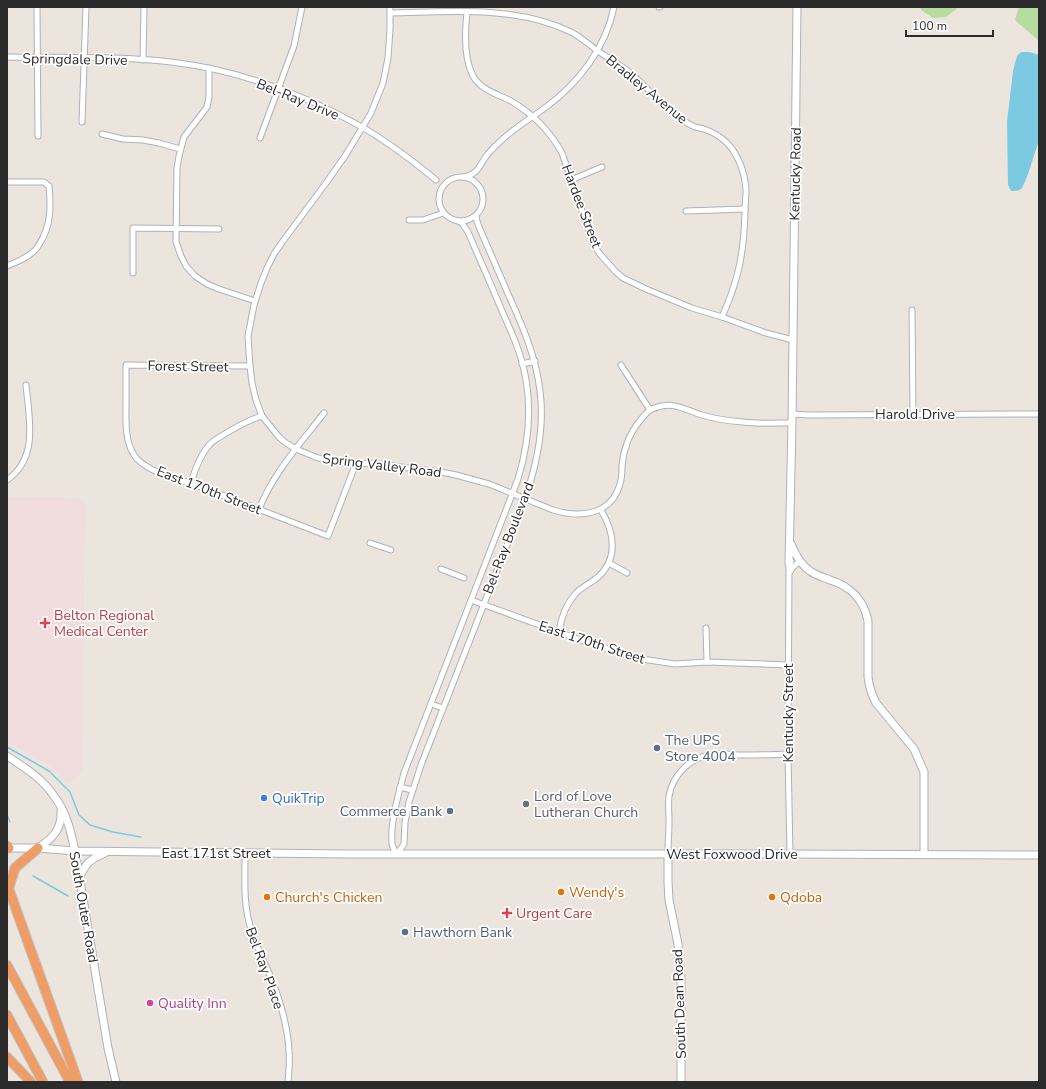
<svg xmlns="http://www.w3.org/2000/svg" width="1046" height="1089" font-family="'Nunito Sans',sans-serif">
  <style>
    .medical { fill: #f1dcde }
    .green { fill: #b6dca0 }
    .water { fill: #7ccae2 }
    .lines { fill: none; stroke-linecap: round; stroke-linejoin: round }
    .stream { stroke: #7ccae2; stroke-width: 1.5 }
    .street-casing { stroke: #afb1ba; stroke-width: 7 }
    .secondary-casing { stroke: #afb1ba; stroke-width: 9 }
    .highway-casing { stroke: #c4c4c4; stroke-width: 11 }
    .street { stroke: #fff; stroke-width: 5 }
    .secondary { stroke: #fff; stroke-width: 7 }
    .highway { stroke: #ee9d66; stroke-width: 9 }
    .health-dot { fill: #e0444e; stroke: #fff; stroke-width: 1.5 }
    .service-dot { fill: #5c6f8a; stroke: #fff; stroke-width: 1.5 }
    .shop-dot { fill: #3f7fe0; stroke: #fff; stroke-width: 1.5 }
    .worship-dot { fill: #6b7280; stroke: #fff; stroke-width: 1.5 }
    .food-dot { fill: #e8710a; stroke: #fff; stroke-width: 1.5 }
    .hotel-dot { fill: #d1479c; stroke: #fff; stroke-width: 1.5 }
    .labels { text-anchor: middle; stroke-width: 3.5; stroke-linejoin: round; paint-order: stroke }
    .street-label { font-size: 14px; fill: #2b2b2b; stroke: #fff }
    .health-label { font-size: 14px; fill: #be3a42; stroke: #fff; text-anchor: start }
    .service-label { font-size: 14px; fill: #4e5e75; stroke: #fff; text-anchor: start }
    .worship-label { font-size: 14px; fill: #5b616d; stroke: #fff; text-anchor: start }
    .shop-label { font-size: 14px; fill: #366cbe; stroke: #fff; text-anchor: start }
    .food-label { font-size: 14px; fill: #c56008; stroke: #fff; text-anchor: start }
    .hotel-label { font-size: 14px; fill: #b23c85; stroke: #fff; text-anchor: start }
  </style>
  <rect width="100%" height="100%" fill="#ebe5de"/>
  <path class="medical" d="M7,497L76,498L85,504L82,772L68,783L61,776L49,765L20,749L7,743Z"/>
  <g class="green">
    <path d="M920,7H959L946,17L933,18L921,10Z"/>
    <path d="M1019,7H1039V41L1015,20Z"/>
  </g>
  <path class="water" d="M1021,52H1030L1039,55V141C1035,150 1026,185 1021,189C1018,191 1015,191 1011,191L1008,185L1007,122L1013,71L1017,56Z"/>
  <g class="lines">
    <g class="stream">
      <path d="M7,747L49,771L70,792L79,815L90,825L113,832L141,837"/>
      <path d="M7,815L10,822"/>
      <path d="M33,876L68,896"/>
    </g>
    <defs>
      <g id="street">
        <path d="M37,7L38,136"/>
        <path d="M390,7V29L388,58L383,83L371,113L345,156L326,183L283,241L274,254L267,268L261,283L254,305L248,336L250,366L252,383L256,400L262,416L279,437L286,443L296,449L318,458L343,463L379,464L401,467L441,472L456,475L489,484L553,510C579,518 611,516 620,484C622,478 622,473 622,466C623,451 629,434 639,422C643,417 646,412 652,409C672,400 683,409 702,415C715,419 730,421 743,422C759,424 776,423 792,423"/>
        <path d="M659,7H660"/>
        <path d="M467,12C465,30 464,59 473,76C481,90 497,94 511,101C533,114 550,131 562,153L593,243L599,253L616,272L623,278L646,289L692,308L722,317L766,333L793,340"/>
        <path d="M390,13C450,12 515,5 571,32C581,37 589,45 598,51C610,59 622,66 633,75C645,86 656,98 668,109C676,116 685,123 695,127C698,128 701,128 704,129C713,132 721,137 727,143C739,155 745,174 746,190C746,197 745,204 745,211C744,252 739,279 722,317"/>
        <path d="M7,57C61,58 117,56 171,62C238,70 303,94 362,127C388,142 413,161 436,180"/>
        <path d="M143,60L144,7"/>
        <path d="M209,68V97L207,107L184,137L179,156L177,168L176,242L181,256L186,266L195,276L207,284L219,289L255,301"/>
        <path d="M82,122L86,7"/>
        <path d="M102,134L123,139L143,140L159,143L180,149"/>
        <path d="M260,138L294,46L302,7"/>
        <circle cx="461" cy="199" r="22"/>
        <path d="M463,177C478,175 479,166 487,155C492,149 498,143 504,138C517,126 533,117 546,107C579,83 606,47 614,7"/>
        <path d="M571,180L602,167"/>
        <path d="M7,182H44L49,186C51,206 51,226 40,243C38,246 37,249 34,251C27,258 17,262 7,266"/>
        <path d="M686,211L745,209"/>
        <path d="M409,220H423L443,213"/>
        <path d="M133,273V228L219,229"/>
        <path d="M912,310L913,414"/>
        <path d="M522,364L535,361"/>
        <path d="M621,365L650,410"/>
        <path d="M250,366L126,365C126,377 126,390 126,402C126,421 124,444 137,459C149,471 175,480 191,483L328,536L356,463"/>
        <path d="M792,414L809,415L1039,414"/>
        <path d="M7,480C39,458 29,418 26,385"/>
        <path d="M191,483C195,469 200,455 210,444C214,440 218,438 223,435C236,427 248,420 262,416"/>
        <path d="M259,509C274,472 300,444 324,413"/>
        <path d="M370,543L391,550"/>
        <path d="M609,563L627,573"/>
        <path d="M441,569L464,578"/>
        <path d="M790,572L793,567L800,561"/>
        <path d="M471,600L589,643L642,659L675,664L707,662L788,665"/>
        <path d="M706,628L707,662"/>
        <path d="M559,632C561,618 566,604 576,593C583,586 591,583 598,577C619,558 614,532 601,510"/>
        <path d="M431,704L443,708"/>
        <path d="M400,787L412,790"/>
        <path d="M245,853C245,879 243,904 251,929C256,947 265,963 272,980C280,1001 288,1028 289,1051C290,1062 289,1072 288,1082"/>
        <path d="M397,854L404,844L405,822L409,802L421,765L525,499C537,464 545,428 540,391C536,357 523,327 509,296C499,273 489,250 479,227L477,221L476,216"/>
        <path d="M397,854C395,851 392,847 392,843C390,822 399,793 404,773L518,479C528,446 532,414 526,380C522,355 512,333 502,311C491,284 479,258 468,232L462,223L458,221"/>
        <path d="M668,854C668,843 669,832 669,821C669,813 668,804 669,796C673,774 691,756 715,754C723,753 731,755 739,755C755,755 772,755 788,754"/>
        <path d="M790,854L788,754L789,564L791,561"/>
      </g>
      <g id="secondary">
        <path d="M791,544C795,554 801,565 810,571C817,576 823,577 830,580C850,586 864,600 868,621V677C869,687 872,695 876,703L914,749L924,772V854"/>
        <path d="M789,564L792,423L797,7"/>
        <path d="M7,756C24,767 43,779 54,796C66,811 71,832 75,851L108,1048L116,1082"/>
        <path d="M7,848H38L75,851L158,852L351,854H787L1039,855"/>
        <path d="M38,848C53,838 62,829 61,811"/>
        <path d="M668,854V882L669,900L678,944L681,979V1082"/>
        <path d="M79,878C86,863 89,860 105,853"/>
      </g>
      <g id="highway">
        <path d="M7,846L9,848"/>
        <path d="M7,884L72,1065L78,1082"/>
        <path d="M9,887L15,868L38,848"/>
        <path d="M7,965L70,1082"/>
        <path d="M7,1015L43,1082"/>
        <path d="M7,1057L31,1082"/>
      </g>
    </defs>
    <use href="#street" class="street-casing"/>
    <use href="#secondary" class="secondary-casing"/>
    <use href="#highway" class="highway-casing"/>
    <use href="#street" class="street"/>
    <use href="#secondary" class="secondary"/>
    <use href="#highway" class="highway"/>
  </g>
  <g class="health-dot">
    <path d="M43 617h4v4h4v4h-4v4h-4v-4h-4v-4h4z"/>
    <path d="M505 907h4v4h4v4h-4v4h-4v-4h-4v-4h4z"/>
  </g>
  <g class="service-dot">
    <circle cx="657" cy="748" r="4"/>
    <circle cx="450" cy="811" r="4"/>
    <circle cx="405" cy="932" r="4"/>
  </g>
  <circle class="shop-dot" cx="264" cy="798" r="4"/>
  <circle class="worship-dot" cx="526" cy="804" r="4"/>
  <g class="food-dot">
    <circle cx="561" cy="892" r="4"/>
    <circle cx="267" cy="897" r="4"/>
    <circle cx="772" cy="897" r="4"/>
  </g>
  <circle class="hotel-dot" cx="150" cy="1003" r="4"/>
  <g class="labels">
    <g class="street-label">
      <text transform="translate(75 59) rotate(1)" y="5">Springdale Drive</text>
      <text transform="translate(647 89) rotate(39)" y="5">Bradley Avenue</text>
      <text transform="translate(298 99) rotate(22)" y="5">Bel-Ray Drive</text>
      <text transform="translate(795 174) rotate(-89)" y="5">Kentucky Road</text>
      <text transform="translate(582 206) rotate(69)" y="5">Hardee Street</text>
      <text transform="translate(188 366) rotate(1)" y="5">Forest Street</text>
      <text x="915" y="419">Harold Drive</text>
      <text transform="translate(382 465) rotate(7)" y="5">Spring Valley Road</text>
      <text transform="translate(209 490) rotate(21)" y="5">East 170th Street</text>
      <text transform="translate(508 538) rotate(-69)" y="5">Bel-Ray Boulevard</text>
      <text transform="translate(592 642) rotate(18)" y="5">East 170th Street</text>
      <text transform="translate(788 713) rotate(-90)" y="5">Kentucky Street</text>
      <text x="216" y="858">East 171st Street</text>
      <text x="732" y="859">West Foxwood Drive</text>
      <text transform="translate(84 907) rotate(80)" y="5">South Outer Road</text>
      <text transform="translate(265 968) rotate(70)" y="5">Bel Ray Place</text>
      <text transform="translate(679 1004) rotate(-92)" y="5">South Dean Road</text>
    </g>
    <g class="health-label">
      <text x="54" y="620">Belton Regional<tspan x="54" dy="16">Medical Center</tspan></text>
      <text x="516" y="918">Urgent Care</text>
    </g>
    <g class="service-label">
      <text x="665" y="745">The UPS<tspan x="665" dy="16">Store 4004</tspan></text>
      <text x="442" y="816" text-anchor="end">Commerce Bank</text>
      <text x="413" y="937">Hawthorn Bank</text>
    </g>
    <g class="worship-label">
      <text x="534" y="801">Lord of Love<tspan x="534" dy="16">Lutheran Church</tspan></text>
    </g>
    <g class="shop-label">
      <text x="272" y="803">QuikTrip</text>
    </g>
    <g class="food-label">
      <text x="569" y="897">Wendy's</text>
      <text x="275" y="902">Church's Chicken</text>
      <text x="780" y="902">Qdoba</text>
    </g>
    <g class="hotel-label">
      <text x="158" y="1008">Quality Inn</text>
    </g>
  </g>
  <rect width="1046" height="1089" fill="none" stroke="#2b2b2b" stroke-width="16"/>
  <path d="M906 30v6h87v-6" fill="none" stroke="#2b2b2b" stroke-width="2"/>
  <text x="912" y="30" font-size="12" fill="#2b2b2b" stroke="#ffffff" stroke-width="3" paint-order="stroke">100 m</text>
</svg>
